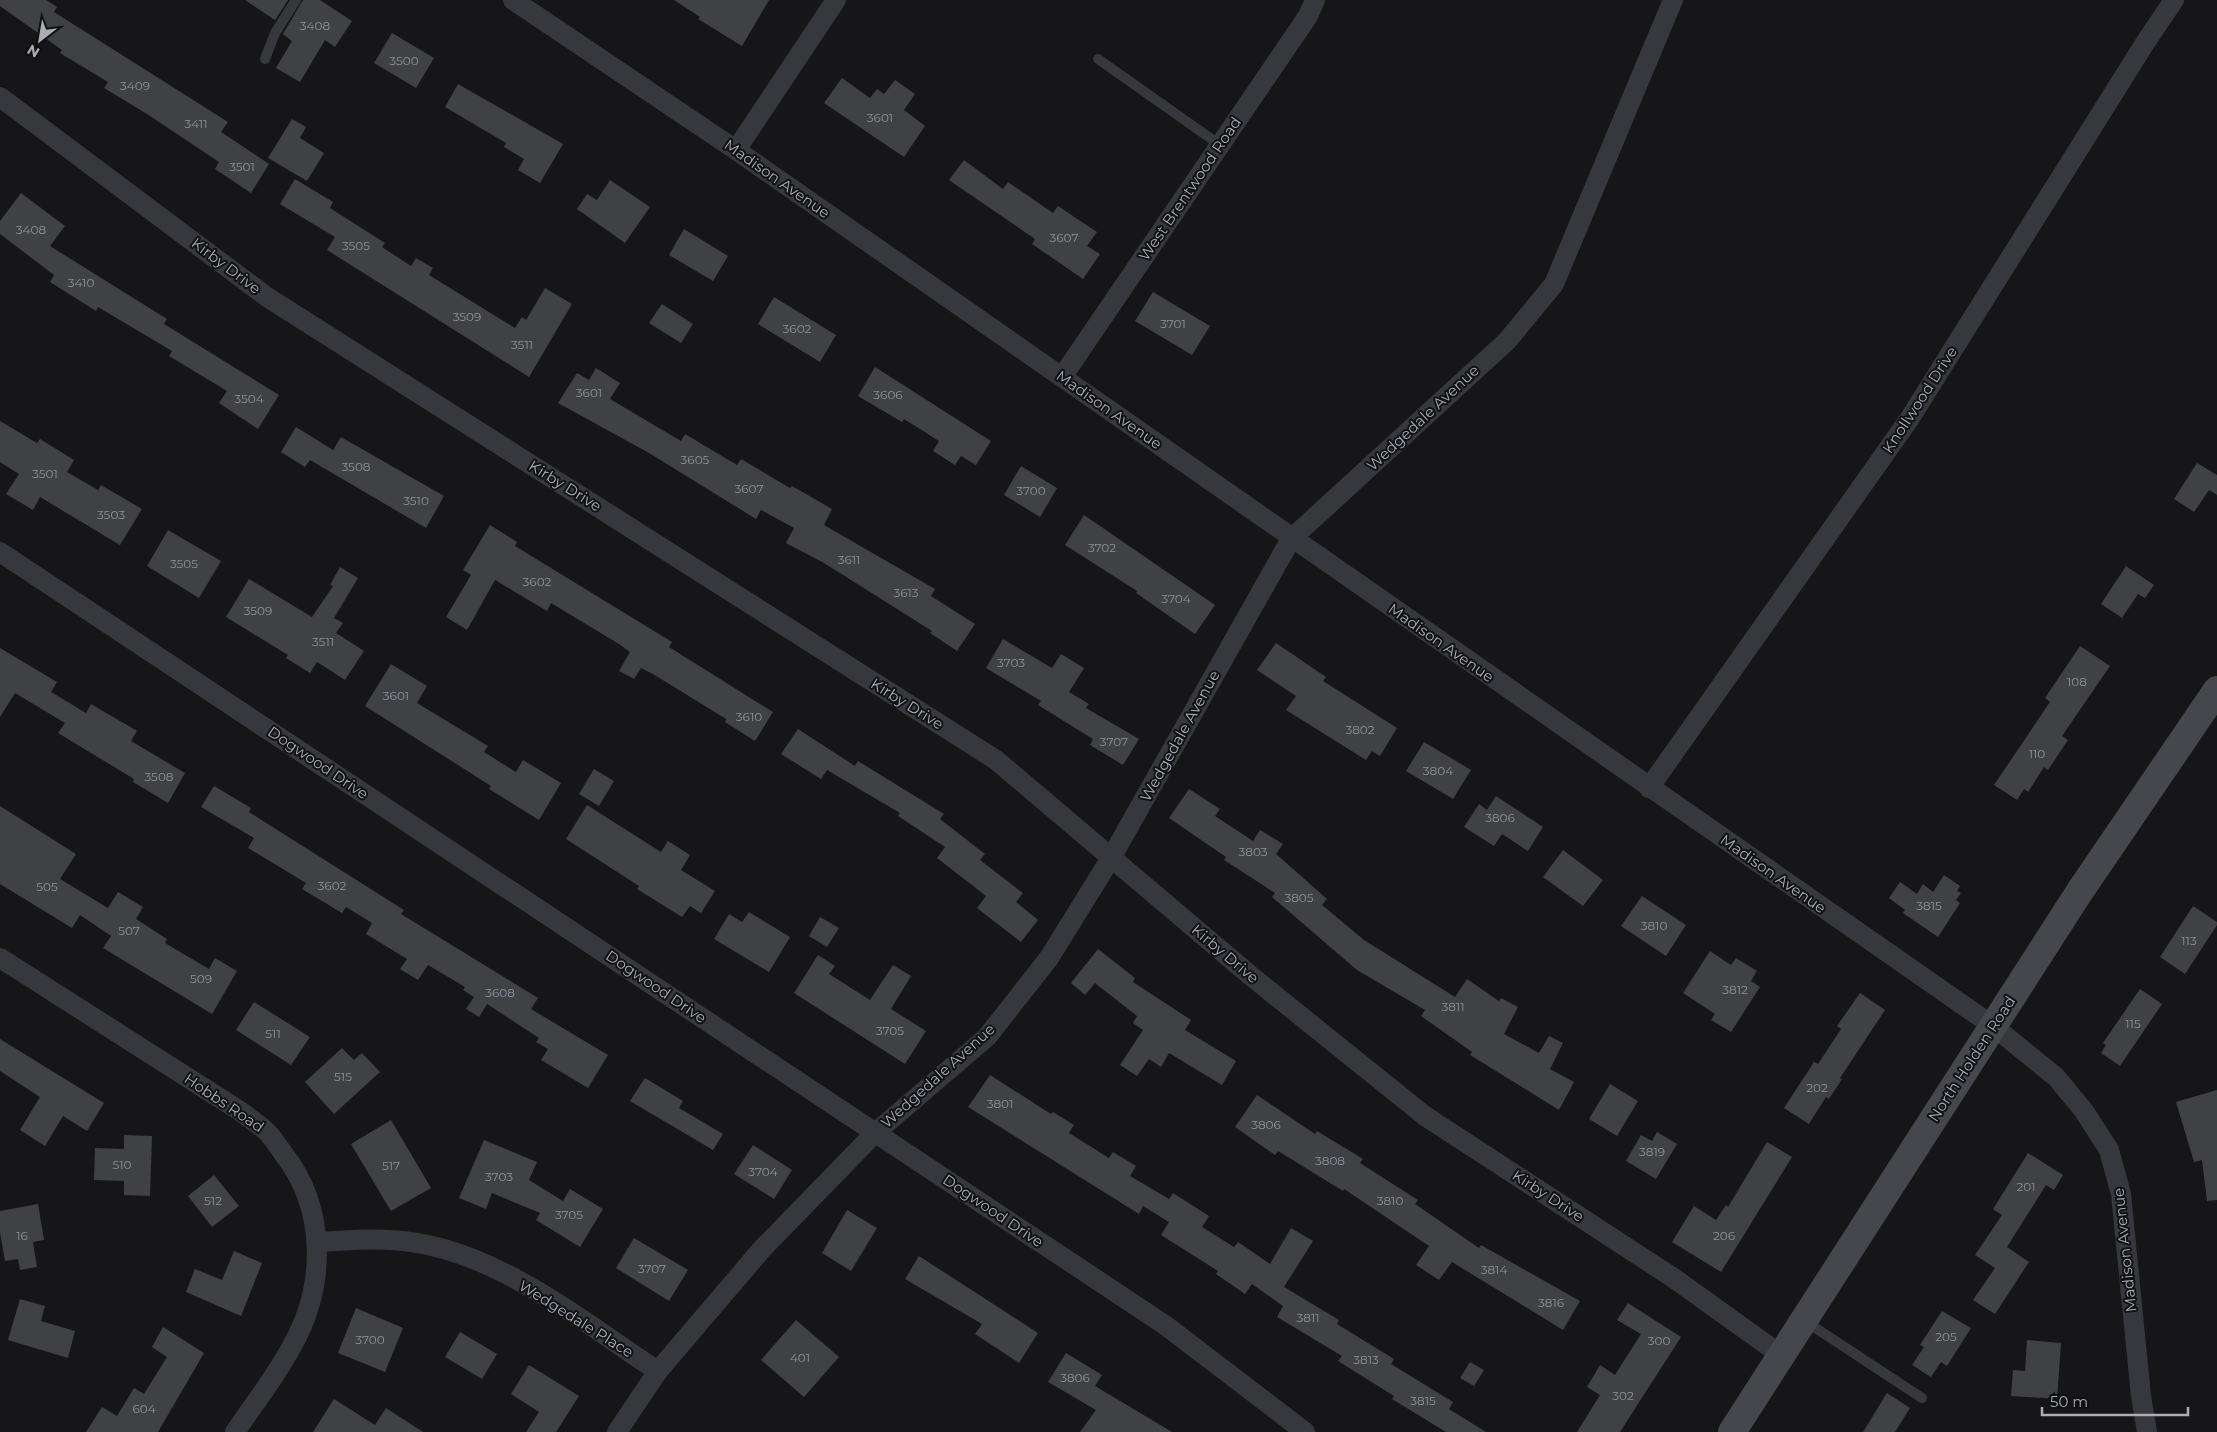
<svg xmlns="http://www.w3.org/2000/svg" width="2217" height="1432" font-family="Montserrat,sans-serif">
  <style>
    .building { fill: #404145 }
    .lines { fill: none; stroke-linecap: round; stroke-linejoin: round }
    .service { stroke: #37383d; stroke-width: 10 }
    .minor { stroke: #37383d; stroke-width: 20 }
    .secondary { stroke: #45474d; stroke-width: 28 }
    .labels { text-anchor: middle; stroke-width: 4; stroke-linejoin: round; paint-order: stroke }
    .number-label { font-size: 12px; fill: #8e929b }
    .street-label { font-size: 15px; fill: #a8adb8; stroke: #111113 }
  </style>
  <rect width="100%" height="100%" fill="#161618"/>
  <g class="building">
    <path d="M0,0H46L57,7L54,12L228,122L221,132L269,164L251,193L215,169L219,162L147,114L104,88L108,82L60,53L62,50L0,6Z"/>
    <path d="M245,0H288L275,20Z"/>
    <path d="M303,0H320L352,21L335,47L325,40L300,82L276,68L292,41L283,34Z"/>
    <path d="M674,0H769L742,46L698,19L700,17Z"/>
    <path d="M392,33L434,58L416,88L374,63Z"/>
    <path d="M842,78L870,98L877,89L884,94L895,80L915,94L904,110L925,126L904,157L824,103Z"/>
    <path d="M458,84L563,144L540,183L518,170L524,159L504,147L506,143L445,107Z"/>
    <path d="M292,119L306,127L300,138L324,153L307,181L268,158Z"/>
    <path d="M964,160L1003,189L1008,182L1053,213L1058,206L1097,232L1087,246L1100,254L1083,279L1032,244L1035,239L949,180Z"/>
    <path d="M295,179L333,202L330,208L385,243L382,247L411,266L416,258L433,268L429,275L515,328L522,317L526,320L545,288L572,304L529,377L327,250L335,237L280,204Z"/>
    <path d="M610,180L650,207L625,243L577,209L587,194L597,200Z"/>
    <path d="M21,193L65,226L50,246L167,319L164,324L279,395L258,429L219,403L227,391L169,356L172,351L98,307L96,311L50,282L54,275L0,234V221Z"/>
    <path d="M684,229L728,256L713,281L669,255Z"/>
    <path d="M1153,292L1210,326L1192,355L1135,321Z"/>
    <path d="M774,297L836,335L820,362L758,324Z"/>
    <path d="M662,304L693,324L681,343L649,323Z"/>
    <path d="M875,367L991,441L976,465L961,456L955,465L933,451L939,441L904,419L902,422L858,396Z"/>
    <path d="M596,368L620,383L610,399L681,441L685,434L737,465L741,459L790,488L792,486L832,509L824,525L935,589L931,596L975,624L957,651L930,633L932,631L824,563L786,543L794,528L761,510L756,519L649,453L558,403L577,373L589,380Z"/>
    <path d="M0,421L37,443L40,439L74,460L67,472L98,490L101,485L142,509L120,545L40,497L33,510L6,494L19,474L0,462Z"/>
    <path d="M296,427L333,450L341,437L444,496L426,528L310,460L305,467L281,452Z"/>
    <path d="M2197,463L2217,475V495L2209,490L2194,512L2174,499Z"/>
    <path d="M1021,466L1057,488L1040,517L1004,495Z"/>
    <path d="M1084,515L1215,605L1195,634L1136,593L1137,591L1065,545Z"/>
    <path d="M490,525L517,542L515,546L672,642L669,647L773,712L755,741L725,722L726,719L653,674L641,668L634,679L619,671L630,652L619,644L551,603L547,611L495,580L467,630L446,617L471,575L463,570Z"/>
    <path d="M168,530L221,561L199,598L147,566Z"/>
    <path d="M2126,566L2154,585L2145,598L2138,594L2122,618L2101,604Z"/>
    <path d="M340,567L358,578L334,618L343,623L336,633L364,651L345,680L317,662L310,673L286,658L288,655L226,617L249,579L312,617L333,586L330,585Z"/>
    <path d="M1003,639L1052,668L1061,654L1084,668L1069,692L1089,704L1086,708L1139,739L1123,765L1090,745L1093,739L1038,705L1041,701L986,668Z"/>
    <path d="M1276,643L1326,677L1323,681L1397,728L1380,756L1372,751L1366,760L1286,710L1296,696L1257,670Z"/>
    <path d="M2080,646L2110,666L2062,736L2068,740L2048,770L2044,767L2028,792L2024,789L2017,800L1994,785L2050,702L2045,698Z"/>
    <path d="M0,648L57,682L51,692L86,713L91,704L137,731L131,741L185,773L168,803L133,782L134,779L58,733L65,723L15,693L0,717Z"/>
    <path d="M391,664L427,686L417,703L488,746L484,752L516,772L523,760L561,783L539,820L489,789L491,786L365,706Z"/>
    <path d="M798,729L855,766L858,761L944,814L940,819L985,854L980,860L1023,893L1016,902L1038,920L1021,942L977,908L986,896L937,858L945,847L898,816L900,813L827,770L821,779L781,754Z"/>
    <path d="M1424,742L1471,770L1453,799L1406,771Z"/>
    <path d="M594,769L614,781L599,806L579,794Z"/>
    <path d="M214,786L251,808L249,812L404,910L401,914L538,998L531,1009L608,1055L588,1088L541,1060L548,1049L536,1042L539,1038L487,1004L479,1017L466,1009L474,997L463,990L465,987L428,965L418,980L400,969L407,959L366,934L372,923L346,907L342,913L302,889L306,883L248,848L254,838L201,807Z"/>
    <path d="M1189,789L1220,809L1215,816L1253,841L1260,830L1283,844L1276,854L1327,899L1322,905L1364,940L1455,997L1467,979L1499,1001L1501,998L1518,1007L1504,1034L1539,1053L1549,1036L1563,1043L1550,1069L1574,1082L1559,1110L1470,1055L1472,1052L1421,1016L1425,1010L1357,970L1272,897L1275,893L1224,860L1226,857L1169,818Z"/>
    <path d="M1496,796L1543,827L1528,851L1502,834L1494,846L1464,827L1479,804L1487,810Z"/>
    <path d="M587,805L661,852L668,841L690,855L681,870L715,891L701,913L690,906L682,917L637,889L639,886L566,839Z"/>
    <path d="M0,806L76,854L60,879L108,908L118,892L143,907L136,919L167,939L165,943L209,969L215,958L237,971L212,1014L103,948L111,936L80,915L72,928L0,884Z"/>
    <path d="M1563,850L1603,880L1583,906L1543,877Z"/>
    <path d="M1944,875L1960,886L1957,891L1961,893L1956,900L1960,903L1938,937L1903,913L1905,910L1889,898L1900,882L1917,894L1923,884L1933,892Z"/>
    <path d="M1642,896L1686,925L1666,956L1621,926Z"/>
    <path d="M2193,906L2217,922V925L2185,974L2160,957Z"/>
    <path d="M749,912L790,937L769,972L714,939L729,914L742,922Z"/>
    <path d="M820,917L839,928L827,947L809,936Z"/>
    <path d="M1098,949L1135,978L1133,982L1191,1020L1185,1030L1236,1061L1222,1085L1169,1053L1161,1067L1149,1059L1137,1076L1120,1065L1143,1030L1133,1023L1137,1016L1095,983L1085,995L1071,983Z"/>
    <path d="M1710,951L1731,965L1736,958L1757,971L1751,981L1760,987L1731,1032L1711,1020L1715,1014L1683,993Z"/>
    <path d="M818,955L835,966L829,974L870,1000L893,965L911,976L891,1009L926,1031L905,1064L794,993Z"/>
    <path d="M2140,989L2162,1004L2120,1066L2101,1053L2106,1045L2103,1043Z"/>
    <path d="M1860,993L1885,1010L1840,1078L1842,1079L1829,1099L1826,1097L1809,1124L1784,1108L1814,1062L1818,1064L1841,1029L1837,1026Z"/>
    <path d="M254,1002L310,1037L291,1065L236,1030Z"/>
    <path d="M0,1039L104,1103L87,1131L63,1116L45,1146L20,1130L40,1097L0,1071Z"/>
    <path d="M342,1048L354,1060L362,1053L380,1072L334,1114L305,1082Z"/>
    <path d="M990,1075L1051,1114L1053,1112L1074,1125L1069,1133L1109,1158L1113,1152L1136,1166L1130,1176L1169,1199L1173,1193L1209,1216L1202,1227L1234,1247L1238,1242L1270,1264L1291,1228L1313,1241L1284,1287L1339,1320L1337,1324L1394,1359L1391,1364L1453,1402L1449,1409L1486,1432H1446L1392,1399L1394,1396L1338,1361L1342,1356L1277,1317L1283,1306L1252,1284L1245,1294L1216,1274L1218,1271L1161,1235L1169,1222L1143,1206L1139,1214L968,1107Z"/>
    <path d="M645,1078L683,1101L679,1108L723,1134L713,1150L630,1101Z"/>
    <path d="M1610,1084L1638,1101L1617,1136L1589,1119Z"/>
    <path d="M2217,1090V1200L2207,1201L2202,1160L2194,1162L2176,1102Z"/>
    <path d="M1257,1095L1315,1134L1317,1131L1363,1159L1360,1163L1418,1200L1415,1204L1479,1248L1481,1245L1580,1301L1563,1330L1452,1262L1439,1280L1416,1265L1429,1246L1344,1189L1343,1191L1278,1151L1275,1155L1235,1127Z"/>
    <path d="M391,1120L431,1188L391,1211L351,1144Z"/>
    <path d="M1657,1132L1677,1144L1656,1179L1626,1161L1641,1135L1652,1141Z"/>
    <path d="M124,1135L152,1136L150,1196L124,1195V1181L94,1180L95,1148L124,1149Z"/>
    <path d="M484,1140L537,1162L529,1180L563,1201L570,1189L603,1209L580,1247L536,1220L540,1213L492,1193L486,1209L459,1198Z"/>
    <path d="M1767,1142L1792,1157L1721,1272L1672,1242L1694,1206L1716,1220L1726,1205L1728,1207Z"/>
    <path d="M753,1145L792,1170L774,1199L734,1174Z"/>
    <path d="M2028,1153L2063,1175L2054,1190L2046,1185L2007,1247L2029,1262L1995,1314L1973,1300L1995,1268L1975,1255L2002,1215L1993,1209Z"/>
    <path d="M214,1175L239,1206L212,1227L188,1196Z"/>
    <path d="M38,1204L44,1240L33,1242L37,1267L20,1270L18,1259L5,1261L0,1232V1211Z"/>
    <path d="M847,1210L877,1228L851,1271L822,1253Z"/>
    <path d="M634,1238L688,1270L669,1301L616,1268Z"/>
    <path d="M234,1251L262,1263L241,1316L186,1292L195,1269L222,1280Z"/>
    <path d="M919,1256L1038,1333L1019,1363L975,1334L982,1324L905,1279Z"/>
    <path d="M20,1299L45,1306L41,1321L75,1331L68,1358L8,1340Z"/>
    <path d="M1628,1303L1681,1337L1620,1432H1577L1600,1395L1587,1387L1600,1365L1615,1375L1641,1334L1617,1320Z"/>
    <path d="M356,1308L403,1328L385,1372L338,1353Z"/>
    <path d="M1942,1311L1971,1328L1947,1366L1941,1362L1931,1377L1912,1365L1924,1347L1920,1345Z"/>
    <path d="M796,1320L839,1357L804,1397L761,1360Z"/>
    <path d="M163,1327L204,1353L158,1432H86L102,1407L117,1416L134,1388L144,1394L167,1357L152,1347Z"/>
    <path d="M460,1332L497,1354L482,1379L445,1357Z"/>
    <path d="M2027,1340L2061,1343L2057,1399L2011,1396L2013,1370L2025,1371Z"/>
    <path d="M1066,1353L1102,1375L1095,1386L1172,1432H1080L1096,1410L1048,1382Z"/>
    <path d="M1470,1362L1484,1370L1474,1386L1460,1378Z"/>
    <path d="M529,1365L579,1396L556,1432H526L539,1412L511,1394Z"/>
    <path d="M1887,1393L1910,1408L1895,1432H1863Z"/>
    <path d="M334,1399L375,1425L386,1408L423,1432H313Z"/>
  </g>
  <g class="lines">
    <g class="service">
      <path d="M265,59L275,33L296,0"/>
      <path d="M1098,59L1220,145"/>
      <path d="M1805,1321L1922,1398"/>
    </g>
    <g class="minor">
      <path d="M513,0L736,150L1993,1026L2056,1077L2084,1111L2109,1150L2121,1194L2141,1396L2147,1432"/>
      <path d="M0,97L267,297L996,760L1251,976L1425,1116L1675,1279L1781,1355"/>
      <path d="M736,150L836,0"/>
      <path d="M1062,377L1308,16L1315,0"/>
      <path d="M0,552L1165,1325L1305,1432"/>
      <path d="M1649,788L1910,418L2145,43L2174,0"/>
      <path d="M0,958L240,1111C249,1118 259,1124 267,1132C273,1138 278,1146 283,1153C327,1209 326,1286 292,1346C276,1376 254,1404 235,1432"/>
      <path d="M318,1242C342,1241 366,1238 390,1240C489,1244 578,1319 658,1371"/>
      <path d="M617,1432L658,1371L762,1249L875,1133L987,1037L1049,958L1111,858L1291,539L1507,341L1554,284L1673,0"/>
    </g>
    <path class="secondary" d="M1732,1432L2080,891L2217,690"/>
  </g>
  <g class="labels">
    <g class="number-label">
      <text x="315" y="30">3408</text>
      <text x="404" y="65">3500</text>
      <text x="135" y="90">3409</text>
      <text x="880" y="122">3601</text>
      <text x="196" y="128">3411</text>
      <text x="242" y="171">3501</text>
      <text x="31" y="234">3408</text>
      <text x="1064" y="242">3607</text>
      <text x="356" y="250">3505</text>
      <text x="81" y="287">3410</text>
      <text x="467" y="321">3509</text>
      <text x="1173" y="328">3701</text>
      <text x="797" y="333">3602</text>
      <text x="522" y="349">3511</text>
      <text x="589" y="397">3601</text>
      <text x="888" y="399">3606</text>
      <text x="249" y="403">3504</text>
      <text x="695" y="464">3605</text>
      <text x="356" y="471">3508</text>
      <text x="45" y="478">3501</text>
      <text x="749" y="493">3607</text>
      <text x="1031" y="495">3700</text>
      <text x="416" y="505">3510</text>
      <text x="111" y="519">3503</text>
      <text x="1102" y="552">3702</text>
      <text x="849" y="564">3611</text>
      <text x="184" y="568">3505</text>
      <text x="537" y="586">3602</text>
      <text x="906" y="597">3613</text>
      <text x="1176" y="603">3704</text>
      <text x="258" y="615">3509</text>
      <text x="323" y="646">3511</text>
      <text x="1011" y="667">3703</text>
      <text x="2077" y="686">108</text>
      <text x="396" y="700">3601</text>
      <text x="749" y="721">3610</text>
      <text x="1360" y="734">3802</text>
      <text x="1114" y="746">3707</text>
      <text x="2037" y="758">110</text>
      <text x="1438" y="775">3804</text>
      <text x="159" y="781">3508</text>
      <text x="1500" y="822">3806</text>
      <text x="1253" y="856">3803</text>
      <text x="332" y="890">3602</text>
      <text x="47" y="891">505</text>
      <text x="1299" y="902">3805</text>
      <text x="1929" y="910">3815</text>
      <text x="1654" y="930">3810</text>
      <text x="129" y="935">507</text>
      <text x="2189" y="945">113</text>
      <text x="201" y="983">509</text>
      <text x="1735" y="994">3812</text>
      <text x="500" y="997">3608</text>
      <text x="1453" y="1011">3811</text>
      <text x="2133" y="1028">115</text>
      <text x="890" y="1035">3705</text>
      <text x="273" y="1038">511</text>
      <text x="343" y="1081">515</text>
      <text x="1817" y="1092">202</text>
      <text x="1000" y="1108">3801</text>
      <text x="1266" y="1129">3806</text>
      <text x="1652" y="1156">3819</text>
      <text x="1330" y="1165">3808</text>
      <text x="122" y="1169">510</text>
      <text x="391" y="1170">517</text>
      <text x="763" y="1176">3704</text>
      <text x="499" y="1181">3703</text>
      <text x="2026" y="1191">201</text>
      <text x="213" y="1205">512</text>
      <text x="1390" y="1205">3810</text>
      <text x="569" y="1219">3705</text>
      <text x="22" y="1240">16</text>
      <text x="1724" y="1240">206</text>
      <text x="652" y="1273">3707</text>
      <text x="1494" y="1274">3814</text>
      <text x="1551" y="1307">3816</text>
      <text x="1308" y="1322">3811</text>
      <text x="1946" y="1341">205</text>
      <text x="370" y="1344">3700</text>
      <text x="1659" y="1345">300</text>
      <text x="800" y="1362">401</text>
      <text x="1366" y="1364">3813</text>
      <text x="1075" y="1382">3806</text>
      <text x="1623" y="1400">302</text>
      <text x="1423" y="1405">3815</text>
      <text x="144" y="1413">604</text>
    </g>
    <g class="street-label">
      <text transform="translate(777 179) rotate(35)" y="5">Madison Avenue</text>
      <text transform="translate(1190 189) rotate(-56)" y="5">West Brentwood Road</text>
      <text transform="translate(226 266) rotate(37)" y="5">Kirby Drive</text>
      <text transform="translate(1920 400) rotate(-57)" y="5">Knollwood Drive</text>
      <text transform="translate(1109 410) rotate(35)" y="5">Madison Avenue</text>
      <text transform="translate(1423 418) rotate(-43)" y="5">Wedgedale Avenue</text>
      <text transform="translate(565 486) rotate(32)" y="5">Kirby Drive</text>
      <text transform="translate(1441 643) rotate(35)" y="5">Madison Avenue</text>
      <text transform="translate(907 704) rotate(32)" y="5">Kirby Drive</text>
      <text transform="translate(1180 736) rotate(-61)" y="5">Wedgedale Avenue</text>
      <text transform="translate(318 763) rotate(34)" y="5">Dogwood Drive</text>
      <text transform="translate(1773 874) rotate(35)" y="5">Madison Avenue</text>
      <text transform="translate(1225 954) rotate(40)" y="5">Kirby Drive</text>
      <text transform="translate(656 987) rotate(34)" y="5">Dogwood Drive</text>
      <text transform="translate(1972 1059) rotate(-57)" y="5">North Holden Road</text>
      <text transform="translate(938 1076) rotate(-42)" y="5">Wedgedale Avenue</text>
      <text transform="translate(224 1103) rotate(34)" y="5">Hobbs Road</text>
      <text transform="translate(1548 1196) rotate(33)" y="5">Kirby Drive</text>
      <text transform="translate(993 1211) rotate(34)" y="5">Dogwood Drive</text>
      <text transform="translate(2125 1250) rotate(-96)" y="5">Madison Avenue</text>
      <text transform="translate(576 1319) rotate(32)" y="5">Wedgedale Place</text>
    </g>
  </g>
  <g transform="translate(40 40) rotate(211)" stroke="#111113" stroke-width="4" paint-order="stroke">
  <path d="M0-4L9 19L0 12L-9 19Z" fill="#a8adb8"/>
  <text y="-8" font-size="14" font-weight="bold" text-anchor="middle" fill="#a8adb8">N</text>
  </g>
  <path d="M2042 1407v8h146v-8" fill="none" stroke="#a8adb8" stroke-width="2.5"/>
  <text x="2050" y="1407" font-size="15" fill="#a8adb8" stroke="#111113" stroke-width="4" paint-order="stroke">50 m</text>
</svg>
